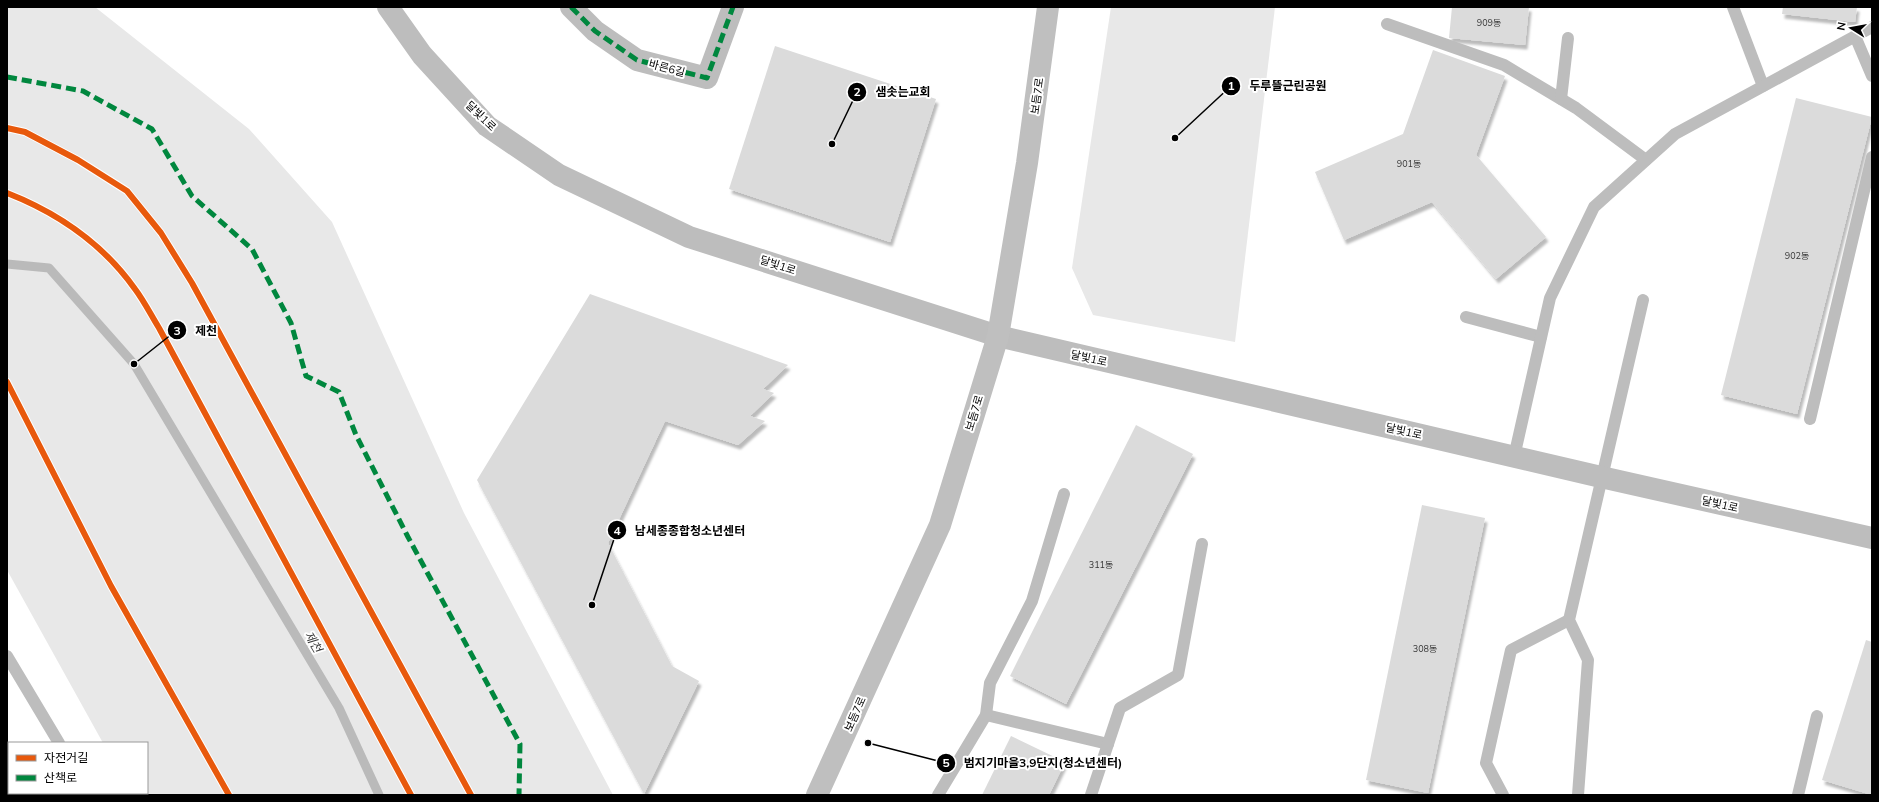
<svg xmlns="http://www.w3.org/2000/svg" width="1879" height="802" font-family="Mulish,'Noto Sans KR',sans-serif">
  <style>
    .green { fill: #e8e8e8 }
    .lines { fill: none; stroke-linecap: round; stroke-linejoin: round }
    .stream { stroke: #bababa; stroke-width: 9 }
    .building { fill: #dbdbdb; filter: url(#shadow) }
    .lane { stroke: #bdbdbd; stroke-width: 12 }
    .street { stroke: #bdbdbd; stroke-width: 22 }
    .secondary { stroke: #bfbfbf; stroke-width: 22 }
    .quiet { stroke: #00873e; stroke-width: 5; stroke-dasharray: 10 5; stroke-linecap: butt }
    .cycleway-casing { stroke: #fff; stroke-width: 8 }
    .cycleway { stroke: #e8590c; stroke-width: 6 }
    .labels { text-anchor: middle; stroke-width: 4; stroke-linejoin: round; paint-order: stroke }
    .number-label { font-size: 9px; fill: #373737 }
    .street-label { font-size: 11px; fill: #000; stroke: #fff }
    .water-label { font-size: 12px; font-style: italic; fill: #3d3d3d; stroke: #fff }
    .leader { fill: none; stroke: #000; stroke-width: 1.5 }
    .callout-dot { fill: #000; stroke: #fff; stroke-width: 1.5 }
    .mark-label { font-size: 12px; text-anchor: middle; font-weight: bold; fill: #fff }
    .callout-label { font-size: 12px; text-anchor: middle; font-weight: bold; fill: #000; stroke: #fff; stroke-width: 4; stroke-linejoin: round; paint-order: stroke }
  </style>
  <defs>
    <filter id="shadow"><feDropShadow dx="2.5" dy="4.5" stdDeviation="1" flood-color="#0004"/></filter>
  </defs>
  <rect width="100%" height="100%" fill="#fff"/>
  <g class="green">
    <path d="M7,7H95L249,129L332,222L464,513L613,795H132L131,793H147V743H103L7,570Z"/>
    <path d="M1111,7H1275L1235,342L1093,315L1072,268Z"/>
  </g>
  <g class="lines">
    <path class="stream" d="M7,264L49,268L134,364L339,708L379,795"/>
  </g>
  <g class="building">
    <path d="M1452,7H1529L1525,45L1449,38Z"/>
    <path d="M1783,7H1857L1855,22L1782,14Z"/>
    <path d="M775,46L936,99L890,242L729,189Z"/>
    <path d="M1433,50L1505,76L1476,155L1546,237L1496,279L1432,202L1344,240L1315,172L1403,134Z"/>
    <path d="M1796,98L1872,117L1797,414L1721,395Z"/>
    <path d="M590,294L788,365L763,389L774,393L750,416L765,421L738,445L665,421L608,543L672,666L699,681L644,794L477,480Z"/>
    <path d="M1136,425L1193,454L1066,704L1010,676Z"/>
    <path d="M1422,505L1485,518L1428,793L1366,780Z"/>
    <path d="M1866,640L1872,642V795L1822,780Z"/>
    <path d="M1011,736L1065,762L1049,795H982Z"/>
    <path d="M7,752L9,758V793H28L29,795H7Z"/>
  </g>
  <g class="lines">
    <g class="lane">
      <path d="M1733,7L1763,86"/>
      <path d="M1387,24L1504,65L1576,108L1646,160"/>
      <path d="M1855,36L1872,76"/>
      <path d="M1561,99L1568,38"/>
      <path d="M1466,317L1541,337"/>
      <path d="M1810,419L1872,157"/>
      <path d="M1514,457L1550,298L1594,207L1675,134L1872,27"/>
      <path d="M7,656L59,743"/>
      <path d="M986,715L1108,744"/>
      <path d="M89,793L90,795"/>
      <path d="M938,795L986,715L990,683L1032,601L1064,494"/>
      <path d="M1091,795L1120,708L1178,675L1202,544"/>
      <path d="M1503,795L1486,763L1511,650L1569,620"/>
      <path d="M1578,795L1588,660L1569,620L1643,300"/>
      <path d="M1798,795L1817,716"/>
    </g>
    <g class="street">
      <path d="M388,7L422,55L487,126L559,175L689,237L998,336L1601,477L1872,538"/>
      <path d="M571,7L595,31L637,60L707,78L733,7"/>
    </g>
    <path class="secondary" d="M817,795L940,525L998,336L1027,163L1048,7"/>
    <g class="quiet">
      <path d="M571,7L595,31L637,60L707,78L733,7"/>
      <path d="M7,77L83,91L152,129L192,196L252,249L291,323L306,376L339,392L356,435L408,537L520,744L519,795"/>
    </g>
    <defs>
      <g id="cycleway">
        <path d="M7,128L25,132L78,160L127,191L161,233L192,283L471,795"/>
        <path d="M7,193C58,213 103,244 135,289C144,301 151,315 159,328L411,795"/>
        <path d="M7,382L111,586L229,795"/>
      </g>
    </defs>
    <use href="#cycleway" class="cycleway-casing"/>
    <use href="#cycleway" class="cycleway"/>
  </g>
  <g class="labels">
    <g class="number-label">
      <text x="1489" y="26">909동</text>
      <text x="1409" y="167">901동</text>
      <text x="1797" y="259">902동</text>
      <text x="1101" y="568">311동</text>
      <text x="1425" y="652">308동</text>
    </g>
    <g class="street-label">
      <text transform="translate(667 68) rotate(15)" y="4">바른6길</text>
      <text transform="translate(1037 96) rotate(-82)" y="4">보듬7로</text>
      <text transform="translate(481 116) rotate(44)" y="4">달빛1로</text>
      <text transform="translate(778 265) rotate(18)" y="4">달빛1로</text>
      <text transform="translate(1089 358) rotate(13)" y="4">달빛1로</text>
      <text transform="translate(974 413) rotate(-73)" y="4">보듬7로</text>
      <text transform="translate(1404 431) rotate(13)" y="4">달빛1로</text>
      <text transform="translate(1720 504) rotate(13)" y="4">달빛1로</text>
      <text transform="translate(855 714) rotate(-66)" y="4">보듬7로</text>
    </g>
    <g class="water-label">
      <text transform="translate(313 642) rotate(59)" y="4">제천</text>
    </g>
  </g>
  <path class="leader" d="M1175 138L1231 86M832 144L857 92M134 364L177 330M592 605L617 530M868 743L946 763"/>
  <g class="callout-dot">
    <circle cx="1175" cy="138" r="4"/>
    <circle cx="832" cy="144" r="4"/>
    <circle cx="134" cy="364" r="4"/>
    <circle cx="592" cy="605" r="4"/>
    <circle cx="868" cy="743" r="4"/>
    <circle cx="1231" cy="86" r="10"/>
    <circle cx="857" cy="92" r="10"/>
    <circle cx="177" cy="330" r="10"/>
    <circle cx="617" cy="530" r="10"/>
    <circle cx="946" cy="763" r="10"/>
  </g>
  <g class="mark-label">
    <text x="1231" y="90">1</text>
    <text x="857" y="96">2</text>
    <text x="177" y="335">3</text>
    <text x="617" y="535">4</text>
    <text x="946" y="767">5</text>
  </g>
  <g class="callout-label">
    <text x="1288" y="90">두루뜰근린공원</text>
    <text x="903" y="96">샘솟는교회</text>
    <text x="206" y="335">제천</text>
    <text x="690" y="535">남세종종합청소년센터</text>
    <text x="1043" y="767">범지기마을3,9단지(청소년센터)</text>
  </g>
  <rect width="1879" height="802" fill="none" stroke="#000000" stroke-width="16"/>
  <rect x="8" y="742" width="140" height="52" fill="#ffffff" stroke="#999999"/>
  <rect x="16" y="755" width="20" height="6" fill="#e8590c" stroke="#999999"/>
  <text x="44" y="762" font-size="12" fill="#000000">자전거길</text>
  <rect x="16" y="775" width="20" height="6" fill="#00873e" stroke="#999999"/>
  <text x="44" y="782" font-size="12" fill="#000000">산책로</text>
  <g transform="translate(1851 28) rotate(281)" stroke="#ffffff" stroke-width="3" paint-order="stroke">
  <path d="M0-3L7 15L0 10L-7 15Z" fill="#000000"/>
  <text y="-6" font-size="11" font-weight="bold" text-anchor="middle" fill="#000000">N</text>
  </g>
</svg>
